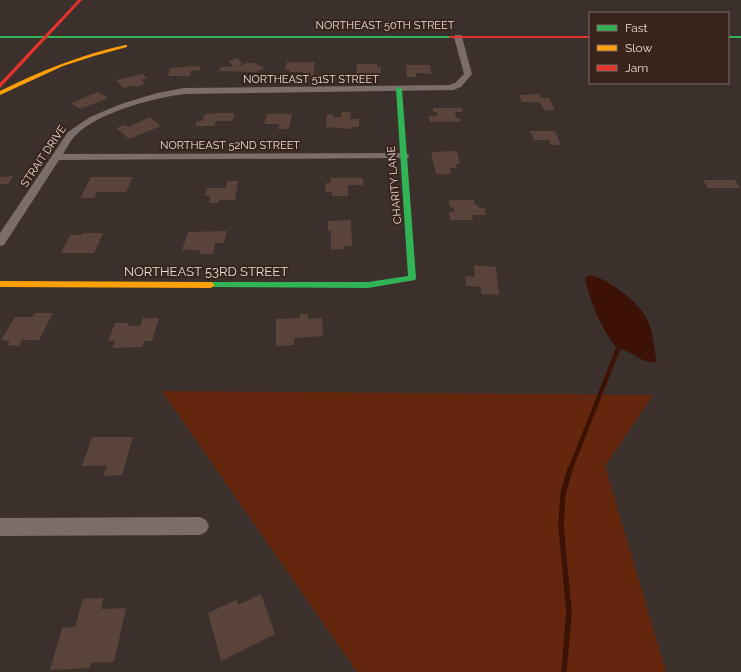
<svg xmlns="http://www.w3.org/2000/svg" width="741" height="672" font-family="Raleway,sans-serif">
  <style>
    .green { fill: #64270d }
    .water { fill: #3b1205 }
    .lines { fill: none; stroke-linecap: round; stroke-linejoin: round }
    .stream-far1 { stroke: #3b1205; stroke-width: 4.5 }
    .stream { stroke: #3b1205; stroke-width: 5.5 }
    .building { fill: #59433b }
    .street { fill: #7b6d69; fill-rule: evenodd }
    .fast { fill: #30b455; fill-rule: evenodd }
    .slow { fill: #ff9f0a; fill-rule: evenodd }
    .jam { fill: #e5322d; fill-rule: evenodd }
    .labels { text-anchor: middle; stroke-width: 4; stroke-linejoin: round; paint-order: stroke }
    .far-street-label { font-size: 11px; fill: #e9dbd6; stroke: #38241c }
    .street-label { font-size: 13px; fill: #e9dbd6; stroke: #38241c }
  </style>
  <rect width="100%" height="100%" fill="#3c302c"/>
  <path class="green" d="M162,391L653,395L605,466L666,672H357Z"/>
  <path class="water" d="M591,275C608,279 640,303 647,319C653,330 654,350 657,362C643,365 632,350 618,349C602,332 590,301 585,278Z"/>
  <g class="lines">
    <path class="stream-far1" d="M570,470L618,349"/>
    <path class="stream" d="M564,672L569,612L561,526L563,494L570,469"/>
  </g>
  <g class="building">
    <path d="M236,58L242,62L240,66L247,63H255L259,66H263L261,70L255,72L219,71L221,67L234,66L228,61Z"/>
    <path d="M287,62H315L313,77H303V72H290V70H285Z"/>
    <path d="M357,64H377V67H381V74H366V77H356Z"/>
    <path d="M406,65H430L431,74L416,73V77H407Z"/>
    <path d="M196,66L201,67L200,70L191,71L190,76H168L170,68Z"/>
    <path d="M143,74L147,78L142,80L145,84L136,87L135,85L123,88L116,80Z"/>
    <path d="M98,92L108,98L80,109L71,103Z"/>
    <path d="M539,94L541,98H549L555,110H544L540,102H522L519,95Z"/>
    <path d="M433,108H462L463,112H455L456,118H460L461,122H430L429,116H437V112H433Z"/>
    <path d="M341,112H351L350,119H359V127H352V129L326,127L327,114H333V117H341Z"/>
    <path d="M216,113H235L232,121H216L214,126H195L197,121H202L205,114Z"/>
    <path d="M267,114H292L289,129H278L279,124H264Z"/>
    <path d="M150,117L161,126L129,139L116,128L126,125L128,127Z"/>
    <path d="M530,131H555L561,145H551L549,140H534Z"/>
    <path d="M457,151L460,164H456L457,168H450L451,174H436L431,152Z"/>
    <path d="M13,176L8,184H0V177Z"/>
    <path d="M91,177H133L126,192H97L94,198H80Z"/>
    <path d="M331,178H363V185H348V196H332V192H325L326,183H331Z"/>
    <path d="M703,180H735L740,188H708Z"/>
    <path d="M227,181H238L235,200H219L218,203H209L210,196H205L207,188H226Z"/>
    <path d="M449,200H474L475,205H478L479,208H484L486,215H472L473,220H450L449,212H454L453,207H450Z"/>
    <path d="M351,220L352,246H344V249L331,250V231H328V221Z"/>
    <path d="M227,231L224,243H215L213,254H199L201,250H182L188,232Z"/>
    <path d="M83,233H103L94,253H61L70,235H82Z"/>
    <path d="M474,265L496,267L499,295L481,294V287L466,286L465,276L475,277Z"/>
    <path d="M35,313H53L39,340H22L19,346L7,345L10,341L1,340L15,317H32Z"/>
    <path d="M300,314H308V319L322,318L323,336L294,338V345L276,346V319L300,318Z"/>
    <path d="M143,318H159L152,341H144L142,347L112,348L115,341H108L115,323H129L128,326H140Z"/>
    <path d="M92,437H133L122,475L103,476L107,466H82Z"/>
    <path d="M261,594L275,634L221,661L208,613L236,600L238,605Z"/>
    <path d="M103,598L101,609L126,608L114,662L91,663L90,668L50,670L62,628L75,627L83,599Z"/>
  </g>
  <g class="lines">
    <g class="street">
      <path d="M455,35H461L462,37L472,74L461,87L453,90L184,94C153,98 96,113 75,136C70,141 67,148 63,154L404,153L408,154L409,156L408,158L59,160L4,245L0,246V233L68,132L90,117L121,104L157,93L184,88L449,85L455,83L464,74L454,37Z"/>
      <path d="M200,517L206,520L209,526L206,532L200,535L0,536V518Z"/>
    </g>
    <g class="fast">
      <path d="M0,36H451L453,37L451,38H0Z"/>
      <rect x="728" y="36" width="13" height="2"/>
      <path d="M399,87L402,89L416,278L415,280L368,288L208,287L207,285L211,282H368L408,276L396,89Z"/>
    </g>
    <g class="slow">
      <path d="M125,45H127V47L94,56L63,66L0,95V91C40,71 81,55 125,45Z"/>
      <path d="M0,281L211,282L215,285L211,288L0,287Z"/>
    </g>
    <g class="jam">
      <path d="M78,0H82L0,88V83Z"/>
      <path d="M451,36H590V38H449V36Z"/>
    </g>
  </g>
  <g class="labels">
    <g class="far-street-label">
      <text x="385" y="29">NORTHEAST 50TH STREET</text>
      <text x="311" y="83">NORTHEAST 51ST STREET</text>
      <text x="230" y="149">NORTHEAST 52ND STREET</text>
      <text transform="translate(43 156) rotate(-56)" y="4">STRAIT DRIVE</text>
      <text transform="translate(394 185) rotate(-95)" y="4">CHARITY LANE</text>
    </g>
    <g class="street-label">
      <text x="206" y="276">NORTHEAST 53RD STREET</text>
    </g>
  </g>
  <rect x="589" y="12" width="140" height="72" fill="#38241c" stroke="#7f6d66"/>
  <rect x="597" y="25" width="20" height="6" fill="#30b455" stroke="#7f6d66"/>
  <text x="625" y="32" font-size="12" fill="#e9dbd6">Fast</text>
  <rect x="597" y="45" width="20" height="6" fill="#ff9f0a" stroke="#7f6d66"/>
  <text x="625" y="52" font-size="12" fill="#e9dbd6">Slow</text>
  <rect x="597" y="65" width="20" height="6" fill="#e5322d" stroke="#7f6d66"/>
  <text x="625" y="72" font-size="12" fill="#e9dbd6">Jam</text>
</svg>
